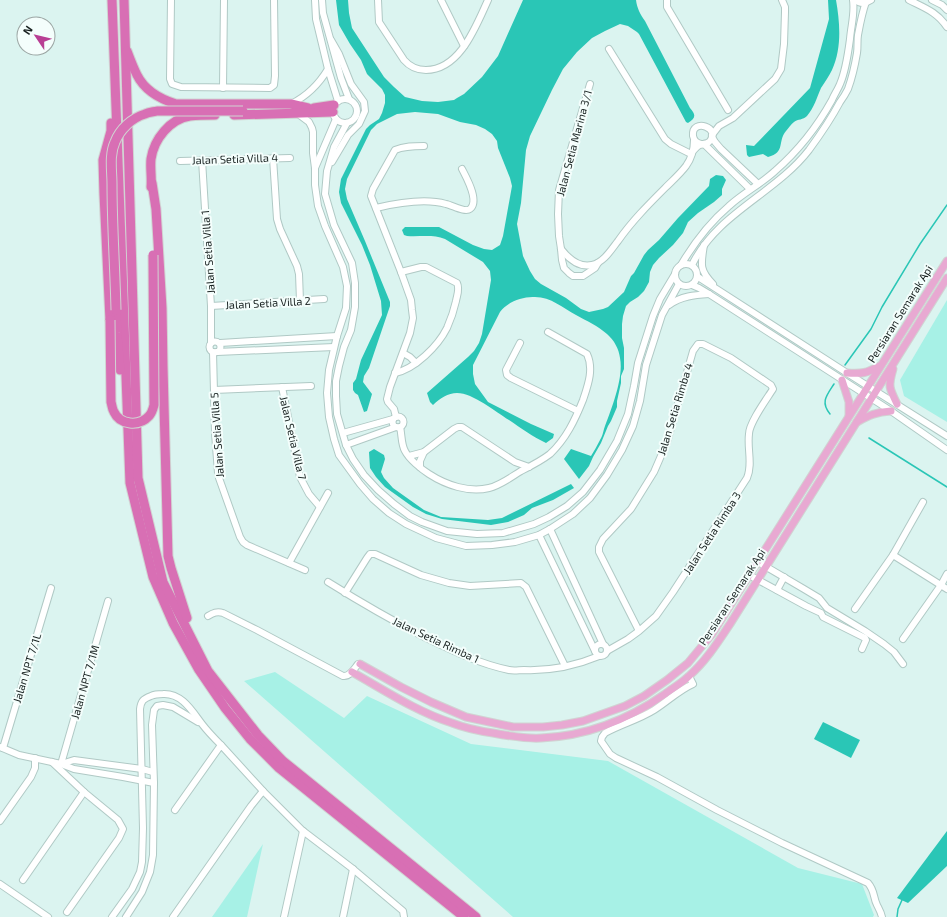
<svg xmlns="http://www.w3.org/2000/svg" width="947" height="917" font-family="'Exo 2',sans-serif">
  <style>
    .green { fill: #a7f1e6 }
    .water { fill: #2ac6b6 }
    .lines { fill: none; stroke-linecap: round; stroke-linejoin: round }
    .stream { stroke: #2ac6b6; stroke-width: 1.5 }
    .minor-casing { stroke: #b0c9c5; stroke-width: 8 }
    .major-casing { stroke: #d1d3d2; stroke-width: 9 }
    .highway-casing { stroke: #d1d3d2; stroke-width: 11 }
    .minor { stroke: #fff; stroke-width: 6 }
    .major { stroke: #e8a9d2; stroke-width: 7 }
    .highway { stroke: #d86fb4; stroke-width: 9 }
    .highway-bridge-casing { stroke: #d1d3d2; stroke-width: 11; stroke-linecap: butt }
    .highway-bridge { stroke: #d86fb4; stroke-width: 9 }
    .labels { text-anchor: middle; stroke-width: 4; stroke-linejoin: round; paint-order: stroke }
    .street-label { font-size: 11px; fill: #182120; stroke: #f4fefc }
  </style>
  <rect width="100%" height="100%" fill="#dbf4f0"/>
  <g class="green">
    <path d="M947,300V422L904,396L900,380Z"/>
    <path d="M275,672L344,718L367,696L471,744L608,761L798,868L862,884L874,915L873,917H513L244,681Z"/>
    <path d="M263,844L247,917H212Z"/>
  </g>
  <g class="water">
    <path d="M336,0H348L349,13L352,28L384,77L394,87L405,97L422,101L438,102L454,100L457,98L464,94L482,77L498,56L523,0H636C637,8 640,14 645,21L690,108C696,115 696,118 688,123L686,122L639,34L637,32L628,26L620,24L605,31L592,38L577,52L563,69L552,90L530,136L526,150L521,203L517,224L523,256L530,271L535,279L541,284L566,298L581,309L589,312L603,309L608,307L624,292L631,276L634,273L644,255L648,250L659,240L678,218L709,186L710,179L716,175L723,176L726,180L722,189V195L714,202L698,213L688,222L683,233L673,245L659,258L653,265L650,272L649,282L644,291L638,297L630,302L626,306L623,316L622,324V338L624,348V369L621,376V383L617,401V407L611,421L608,426L601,443L593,457L589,466L579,479L564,459L571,449L591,456C594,451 597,446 600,440C602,437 603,433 604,429C611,410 624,378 620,358C619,349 614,340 607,334C598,326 587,321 576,315C563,308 551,297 535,297C523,296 507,302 500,312L473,365V374L475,384L488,402L531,424L554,434L553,438L546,443C533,437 521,428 509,420C496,412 473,393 457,393C448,393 440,398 433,405L430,402L427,393L468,357L474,351L479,343L482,334L491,280L490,271L483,262L445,239C433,234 420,237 407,236L404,235L402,230L405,227H439L473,245L484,249L492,250L500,245L503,236L512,186L510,178L498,148L497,141L492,134L485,129L476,125L460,122L438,114L415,112L397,114L377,124L371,130L347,179L345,189L347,199L365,241L390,302V306L369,368L364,376L363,382L372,394L367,411L364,412L358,395L355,393L353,390V383L356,379L361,360L382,315L381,301L370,265L362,245L341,203L339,192L341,179L366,129L370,125L379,119L382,113L385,103V95L382,89L367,74L361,60L350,44L339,25Z"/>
    <path d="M828,0H836C840,23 842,48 832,70C829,76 825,82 821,88C817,97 814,108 807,116C803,120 798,119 794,122C791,124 788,129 786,131C777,142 786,152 768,157L763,154L749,157L747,155L746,145L754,146L810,88L829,19Z"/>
    <path d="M374,449L384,455L385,459L381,472L384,478L393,488L424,510L441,517L488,520L502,518L571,484L574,488L553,500L532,508L524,515L508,522L491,525L442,519L426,514L413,507L385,487L376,477L370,468L369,452Z"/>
    <path d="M823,722L860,740L851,758L814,739Z"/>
    <path d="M947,831V866L908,903L897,898Z"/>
  </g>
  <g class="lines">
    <g class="stream">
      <path d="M845,365L871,329L882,307L920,244L947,205"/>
      <path d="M830,414C820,402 827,395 834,384"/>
      <path d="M869,438L947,487"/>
      <path d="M897,917L898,909L902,900"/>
    </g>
    <defs>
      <g id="minor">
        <path d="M171,0L170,79L172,84L181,87L270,88L274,85L275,76L274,0"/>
        <path d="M315,0L316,19L328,69L338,101"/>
        <path d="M322,0L323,13L341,78L349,99"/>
        <path d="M378,0L379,22L404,60C410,67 417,70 426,70C460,70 476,26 488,0"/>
        <path d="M441,0L464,46"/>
        <path d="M667,0V7L728,110"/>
        <path d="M855,0C860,4 865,4 871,0"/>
        <path d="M909,0C925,8 937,12 947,27"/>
        <path d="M932,0L942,5L947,10"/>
        <path d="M331,40L339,54L351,84L364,102L365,111L359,124L348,135L332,162"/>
        <path d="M609,49L665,139L671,144L691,154"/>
        <path d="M590,84L559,190L558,214L559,236L561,249L562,260L564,268L569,273L573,276H583L595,268L598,263"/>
        <path d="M223,88L224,0"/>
        <circle cx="345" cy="111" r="12"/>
        <path d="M291,104C307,96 319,84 328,69"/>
        <path d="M297,113L309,122L312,128L313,132V153L315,168V185L318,206L325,226L343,267L347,286L346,308L337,336L329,370L327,393L329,417L334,439L339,455L360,484L373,499L389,513L406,524L436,538L466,546L492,545L515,542L539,535L550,529L573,514L590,498L607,475L622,450L633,426L640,401L646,365L662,315L679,284"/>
        <path d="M347,123L334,147L327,171L325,194L334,225L352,263L355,283V307L351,330L344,347L339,366L336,381V396L337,414L346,445L353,459L364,475L378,490L394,504L410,516L422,522L447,531L477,534L503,533L534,524L549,517L567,506L583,492L600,470L617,441L628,414L634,386L638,363L653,316L660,299L675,274"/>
        <path d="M712,135L719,126L733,118L775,79L781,69L784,44L785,12V7L782,0"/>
        <path d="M712,137L715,142L721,149L758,184"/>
        <path d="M704,144L750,189"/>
        <path d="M693,151C695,149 697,146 700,145C703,144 706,144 709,142C723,128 691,117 693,136C694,141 697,143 701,144"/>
        <path d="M273,158L277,219L280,229L297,266L299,274L300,301"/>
        <path d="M202,160L211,306V343"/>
        <path d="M180,161L290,158"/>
        <path d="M315,168L336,119"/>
        <path d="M376,208C397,203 425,198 446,204C452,205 465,213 470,209C480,201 466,177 462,169"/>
        <path d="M704,245C701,264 699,270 713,284"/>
        <path d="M561,249C568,258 579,268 592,265C604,262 611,250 618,241C632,221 648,205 665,188C672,181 680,174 686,166C691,159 694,149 694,140"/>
        <circle cx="686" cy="275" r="11"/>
        <path d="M681,265C694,243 709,223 729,206C743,193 761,184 775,171C798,151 817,127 832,100C834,95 838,89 840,84C846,70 848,54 850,39C851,26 855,13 853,0"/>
        <path d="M692,265C717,213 775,194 809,150C820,135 831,119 840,102C843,98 846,93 848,89C852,78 855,65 857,53C858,47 857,41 858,35C860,24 862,13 866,2"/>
        <path d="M698,277L847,373L947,436"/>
        <path d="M692,285L699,288L709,294L891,411L947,450"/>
        <path d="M669,305C681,296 695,295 709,294"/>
        <path d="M211,306L324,299"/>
        <circle cx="215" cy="347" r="5.5"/>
        <path d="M220,343L337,336"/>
        <path d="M520,343L506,370L507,375L511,378L578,411"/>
        <path d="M213,352L215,433L218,473L219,478L240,537L243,542L247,545L305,570"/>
        <path d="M217,352L334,347"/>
        <path d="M403,353L410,357L416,363"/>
        <path d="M395,373C415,369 438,346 447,328C451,319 454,310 456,301C457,295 460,289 457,283L426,267H421L401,272"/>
        <path d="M282,387L300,477L309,494L320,507"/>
        <path d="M214,390L311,386"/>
        <circle cx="398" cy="422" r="5.5"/>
        <path d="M396,417L394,409L388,402L387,399L390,387L410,333L413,318L412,310L411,300L401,272L371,196L373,189L395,150C404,146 414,146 424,146"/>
        <path d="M400,427C402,435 401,444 405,451C409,459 421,469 429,474C446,485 469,493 489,488C501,485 511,477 521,471C531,466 541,461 550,454C566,439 575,420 583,400C588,385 594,369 587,354L548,332"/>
        <path d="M343,433L393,419"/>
        <path d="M346,445L396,427"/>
        <path d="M409,456L424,452L454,429L458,427H462L515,462L529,467"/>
        <path d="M420,467V461L424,452"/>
        <path d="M550,529L603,644"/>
        <path d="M539,535L595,651"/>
        <path d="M893,555L947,589"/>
        <path d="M758,562L804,589L819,598L827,608L865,631L884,644L894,652L903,664"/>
        <path d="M289,563L328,493"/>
        <path d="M749,575L806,606L821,613L823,617L865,638L866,640L862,649"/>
        <path d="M328,582C360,602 393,621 426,638C453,651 480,664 509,670C514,671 519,670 524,670C550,671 575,666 599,656"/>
        <path d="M777,590L784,577"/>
        <path d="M345,593L367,558L370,554H375L421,575L449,583L470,586L521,583L526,587L565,666"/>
        <path d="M855,609L893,555L923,502"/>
        <path d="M208,616C213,613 217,611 223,613L257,630L343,676C350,677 354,669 358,664H360"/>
        <path d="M903,639L941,585L947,574"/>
        <circle cx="601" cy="650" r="6"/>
        <path d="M607,651L628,639L639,631L656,616L673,592L747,478C753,464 747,449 749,434C749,423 766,400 773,389L771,385L768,383L731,358L703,344H698L693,351L667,442L654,472L631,509L603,539L599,547V552L639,631"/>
        <path d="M689,676L693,684C679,690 667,702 654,710C638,720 621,724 605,733L602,737L601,741L610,754L616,758L657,777L717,810L782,843L868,883C875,891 873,897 877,905C879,909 881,912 882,917"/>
        <path d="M0,747L19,755L61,764L74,769L123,777L154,783"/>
        <path d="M3,748L51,588"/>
        <path d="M52,762L84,792L118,820L123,829L119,838L67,912"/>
        <path d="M61,764L108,601"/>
        <path d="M61,764L74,760L142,769L153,772"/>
        <path d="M175,810L221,745L263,791"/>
        <path d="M0,821L31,777L35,768V758"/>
        <path d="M23,880L84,792"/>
        <path d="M0,884L48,917"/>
        <path d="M112,917L132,889L140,872L142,862L143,828L140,709C141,701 143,699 151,696C155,694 158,694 163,694C182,693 192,711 202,724C208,732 214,738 221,745"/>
        <path d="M126,917L142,892L150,872L153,855L154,783L152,725L154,710L157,706L163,705L173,707L198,722"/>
        <path d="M173,917L251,806L263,791L303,831L353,869L403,911L404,917"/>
        <path d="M284,917L303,831"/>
        <path d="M343,917L353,869"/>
      </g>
      <g id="major">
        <path d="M893,369C888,386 889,388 897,404"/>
        <path d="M847,373C863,374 866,373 880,366"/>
        <path d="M842,380L849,402V415"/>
        <path d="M857,422C869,415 877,412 891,411"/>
        <path d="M360,664L401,687L431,702L466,717L513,727H543L562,725L583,721L625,706L644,696L667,680L688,663L712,634L947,261"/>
        <path d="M352,672C384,690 417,712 452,723C465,728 479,731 493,733C509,736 525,739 541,738C587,736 628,720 665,694C673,688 682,683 689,676C706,661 718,642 730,624L947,278"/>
      </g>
      <g id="highway">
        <path d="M112,0L130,483L153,577L173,623L199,670L225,708L250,739L279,768L464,917"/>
        <path d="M124,0L138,478L163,582L208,671L258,735L283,761L476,917"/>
        <path d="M127,51C130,59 133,67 137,75C145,91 160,99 176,104H291L308,108"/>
        <path d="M314,108L334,105"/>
        <path d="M234,115L333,112"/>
        <path d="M152,183L156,209L162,308L163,367L168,556L171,568L187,618"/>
        <path d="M151,187C152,178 150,168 151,159C154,139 170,119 190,116C199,115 207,115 215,115"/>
        <path d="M116,310L117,333L120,370"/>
        <path d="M110,320L104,194L103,160L111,131V123"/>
      </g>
    </defs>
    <use href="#minor" class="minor-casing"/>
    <use href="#major" class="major-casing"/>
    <use href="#highway" class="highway-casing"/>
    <use href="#minor" class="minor"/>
    <use href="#major" class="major"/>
    <use href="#highway" class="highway"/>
    <defs>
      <g id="highway-bridge">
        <path d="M116,310C115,268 112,226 112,184C112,171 109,155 115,142C120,129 132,118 145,114C149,112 153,112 157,111H243"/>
        <path d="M110,320L111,402C112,405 112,409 114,412C120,425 139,427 149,416C152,413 153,409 154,405L153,255"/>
      </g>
    </defs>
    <use href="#highway-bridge" class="highway-bridge-casing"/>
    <use href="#highway-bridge" class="highway-bridge"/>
  </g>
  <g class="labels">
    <g class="street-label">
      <text transform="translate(574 143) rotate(-75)" y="4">Jalan Setia Marina 3/1</text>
      <text transform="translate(235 159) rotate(-2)" y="4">Jalan Setia Villa 4</text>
      <text transform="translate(208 252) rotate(-94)" y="4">Jalan Setia Villa 1</text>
      <text transform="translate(268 303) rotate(-3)" y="4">Jalan Setia Villa 2</text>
      <text transform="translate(900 314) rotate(-58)" y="4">Persiaran Semarak Api</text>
      <text transform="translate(675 409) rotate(-73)" y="4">Jalan Setia Rimba 4</text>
      <text transform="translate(217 435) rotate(-94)" y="4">Jalan Setia Villa 5</text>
      <text transform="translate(293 438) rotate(77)" y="4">Jalan Setia Villa 7</text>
      <text transform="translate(712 533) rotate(-57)" y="4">Jalan Setia Rimba 3</text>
      <text transform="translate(732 597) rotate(-57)" y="4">Persiaran Semarak Api</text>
      <text transform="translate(436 640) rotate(25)" y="4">Jalan Setia Rimba 1</text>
      <text transform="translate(27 668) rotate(-73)" y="4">Jalan NPT 7/1L</text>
      <text transform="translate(85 682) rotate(-74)" y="4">Jalan NPT 7/1M</text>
    </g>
  </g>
  <g transform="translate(36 36) rotate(305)"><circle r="19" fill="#f4fefc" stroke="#9ca6a4"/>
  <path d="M0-3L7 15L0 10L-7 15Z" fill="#b83f94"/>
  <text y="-6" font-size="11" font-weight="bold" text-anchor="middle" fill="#182120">N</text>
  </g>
</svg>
